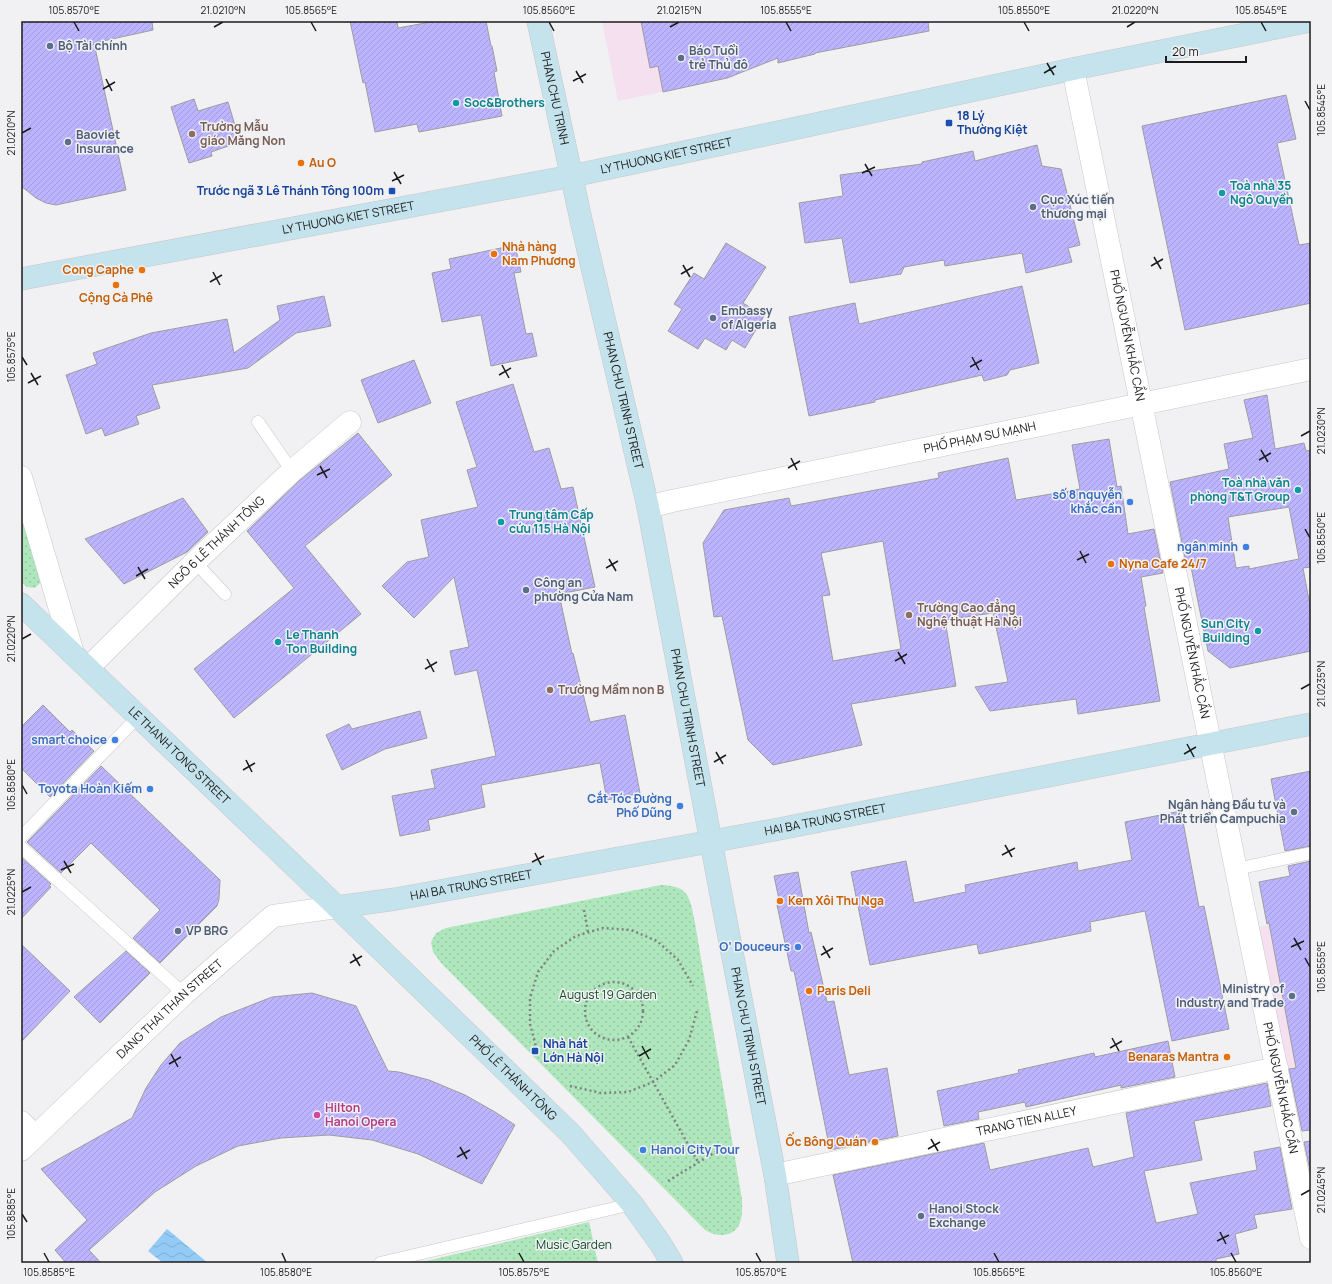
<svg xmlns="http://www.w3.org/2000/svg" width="1332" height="1284" font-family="Manrope,sans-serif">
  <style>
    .commercial { fill: #f5e0ef }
    .green { fill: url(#green-dots) }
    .water { fill: url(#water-waves) }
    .building { fill: url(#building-hatch); stroke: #9d9d9f; fill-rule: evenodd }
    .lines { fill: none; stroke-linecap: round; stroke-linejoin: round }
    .lane-casing { stroke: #c7c7c9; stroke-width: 13 }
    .street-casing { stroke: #c7c7c9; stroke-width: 23 }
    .secondary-casing { stroke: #c7c7c9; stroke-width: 23 }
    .path { stroke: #828283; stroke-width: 2.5; stroke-dasharray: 2 3; stroke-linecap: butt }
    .lane { stroke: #fff; stroke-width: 12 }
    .street { stroke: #fff; stroke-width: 22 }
    .secondary { stroke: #c4e3ec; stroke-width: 22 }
    .ticks { fill: none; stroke: #1b1b1b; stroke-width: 1.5 }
    .service-dot { fill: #5c6f8a; stroke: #f1f1f3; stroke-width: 1.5 }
    .culture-dot { fill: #0f9aa8; stroke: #f1f1f3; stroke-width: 1.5 }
    .transit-dot { fill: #1a4fb4; stroke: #f1f1f3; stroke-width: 1.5 }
    .education-dot { fill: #8d6e63; stroke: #f1f1f3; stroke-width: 1.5 }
    .food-dot { fill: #e8710a; stroke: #f1f1f3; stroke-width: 1.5 }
    .shop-dot { fill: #3f7fe0; stroke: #f1f1f3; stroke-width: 1.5 }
    .hotel-dot { fill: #d1479c; stroke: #f1f1f3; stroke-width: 1.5 }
    .labels { text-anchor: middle; stroke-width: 3; stroke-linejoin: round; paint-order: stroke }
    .service-label { font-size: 12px; font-weight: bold; fill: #4e5e75; stroke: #f1f1f3; text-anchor: start }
    .street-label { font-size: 12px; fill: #1b1b1b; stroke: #f1f1f3 }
    .culture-label { font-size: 12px; font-weight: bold; fill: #0d838f; stroke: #f1f1f3; text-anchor: start }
    .transit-label { font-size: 12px; font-weight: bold; fill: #164399; stroke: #f1f1f3; text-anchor: start }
    .education-label { font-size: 12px; font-weight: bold; fill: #785e54; stroke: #f1f1f3; text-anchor: start }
    .food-label { font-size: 12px; font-weight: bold; fill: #c56008; stroke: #f1f1f3; text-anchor: start }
    .shop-label { font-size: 12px; font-weight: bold; fill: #366cbe; stroke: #f1f1f3; text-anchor: end }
    .park-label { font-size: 12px; fill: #134a28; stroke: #f1f1f3 }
    .hotel-label { font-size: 12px; font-weight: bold; fill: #b23c85; stroke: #f1f1f3; text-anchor: start }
    .neatline { fill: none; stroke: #1b1b1b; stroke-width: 1.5 }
    .ticks-label { font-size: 10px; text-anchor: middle; fill: #1b1b1b }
  </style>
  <defs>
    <pattern id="green-dots" width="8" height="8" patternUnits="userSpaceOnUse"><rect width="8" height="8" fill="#afe7bd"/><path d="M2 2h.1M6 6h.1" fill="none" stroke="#96c6a2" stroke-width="1.8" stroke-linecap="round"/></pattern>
    <pattern id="water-waves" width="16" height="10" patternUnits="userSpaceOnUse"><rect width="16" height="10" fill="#93cbf6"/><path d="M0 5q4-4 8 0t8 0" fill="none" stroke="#7eaed2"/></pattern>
    <pattern id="building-hatch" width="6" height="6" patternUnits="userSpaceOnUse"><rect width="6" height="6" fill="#bdb4ff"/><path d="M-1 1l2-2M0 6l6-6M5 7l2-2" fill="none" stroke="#a29ada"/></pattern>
  </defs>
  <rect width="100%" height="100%" fill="#f1f1f3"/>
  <g class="commercial">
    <path d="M602,21H724L735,77L618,101Z"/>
    <path d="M1311,917V1064L1288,1069L1259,927Z"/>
  </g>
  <g class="green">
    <path d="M21,505L41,582L35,588L27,587L21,582Z"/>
    <path d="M661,885C690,886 690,898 695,923L742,1199C742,1207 743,1217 739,1225C732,1238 716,1237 705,1230L441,963L433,952L431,942L436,933L446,928Z"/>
    <path d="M589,1222L598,1263H418Z"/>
  </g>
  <path class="water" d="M167,1229L208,1263H163L148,1251Z"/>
  <g class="building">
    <path d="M21,21H152L153,30L94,43L126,190L56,205L46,203L36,198L21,186Z"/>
    <path d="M350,21H397L398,28L436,21H486L491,46H492L497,71L494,72L502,116L419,132L417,124L375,132L365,82L363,83Z"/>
    <path d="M641,21H928L929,31L815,53V54L778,63V58L727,78L663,92L658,66L650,68Z"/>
    <path d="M1286,95L1296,139L1277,143L1299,245L1311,243V303L1185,330L1142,126Z"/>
    <path d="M194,99L198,111L228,102L240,142L211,152L212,156L189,163L171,107Z"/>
    <path d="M1037,145L1042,166L1061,169L1080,245L1068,248L1072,262L1026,273L1022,253L945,266L944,260L904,267L901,274L850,283L842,238L805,243L799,203L843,196L840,175L922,164V162L973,151L975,161Z"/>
    <path d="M726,243L766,267L743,303L764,316L745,348L732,340L726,350L705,338L698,349L668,331L682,309L674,304L694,273L704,279Z"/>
    <path d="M515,245L521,272L514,273L526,334L532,333L537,356L491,366L481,315L442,322L432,273L451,269L449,259Z"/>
    <path d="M1022,286L1039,363L1010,370L1007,375L984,381L982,375L875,400V402L809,416L789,317L855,303L859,324Z"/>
    <path d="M324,296L331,326L296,333L248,368L152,385L160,408L136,416L139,424L105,436L102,428L86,434L66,375L97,364L93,353L151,333L227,319L234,353L280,320L277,306Z"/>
    <path d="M414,360L431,403L378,423L361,380Z"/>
    <path d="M513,384L534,452L549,448L561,489L573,487L595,587L559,594L572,654L573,653L590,722L625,715L640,793L607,800L600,763L481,785L485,807L428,820L430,830L400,836L392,796L435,788L431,770L496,756L477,670L455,675L450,651L469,647L454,577L414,618L382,586L407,562L429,557L421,520L478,507L467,470L477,467L456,402Z"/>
    <path d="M1267,395L1275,449L1304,443L1306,451L1311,450V567L1303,568L1311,611V651L1230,668L1208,651L1191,567L1187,568L1170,482L1229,469L1224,444L1253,438L1244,400ZM1289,507L1299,559L1249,569V566L1236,568L1228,517Z"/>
    <path d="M358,433L392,475L305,546L361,614L234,718L194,669L294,588L247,531L300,480Z"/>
    <path d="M1109,439L1117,487L1121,486L1128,534L1154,529L1163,573L1141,577L1146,606L1144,607L1160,701L1078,714L1076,699L990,711L975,687L1008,682L993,613L945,620L956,686L851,704L862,745L773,765L748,740L722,616L714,617L703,543L724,510L789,498L791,506L939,478L938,473L1008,458L1016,500L1080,489L1072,445ZM883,541L901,649L833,661L822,596L830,595L821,553Z"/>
    <path d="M183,498L208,532L187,552L124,584L85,539Z"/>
    <path d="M43,705L70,732L72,730L94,751L50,797L21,768V727Z"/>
    <path d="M420,711L427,738L385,749L342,770L326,735L349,724L352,729Z"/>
    <path d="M101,766L220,880L219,899L217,906L160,963L133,938L160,910L91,843L61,873L27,842Z"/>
    <path d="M1311,771V846L1285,851L1271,779Z"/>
    <path d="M1181,811L1199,907L1204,906L1229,1029L1172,1041L1145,911L1090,922L1091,931L979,954L977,944L870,965L851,872L906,861L914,903L966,892L965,885L1077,862L1078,871L1132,860L1125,822Z"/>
    <path d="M21,857L51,884L49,886L51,887L21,919Z"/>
    <path d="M1311,861V1130L1302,1131L1289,1069L1296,1068L1269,923L1267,924L1259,882L1290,876L1288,866Z"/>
    <path d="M798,872L809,933L811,932L827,1002L834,1001L849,1075L887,1068L898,1136L830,1150L794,971H791L777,905L780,904L774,876Z"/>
    <path d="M21,944L70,991L21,1042Z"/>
    <path d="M126,951L150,973L100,1023L74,997Z"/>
    <path d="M312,993L356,1006L388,1071L399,1072L429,1080L465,1095L495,1112L515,1125L482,1184L418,1154L372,1140L329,1135L281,1138L238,1146L196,1166L155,1192L89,1250L101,1263H66L55,1250L87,1220L41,1169L132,1118L146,1088L161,1065L180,1043L221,1017L272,997Z"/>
    <path d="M1168,1041L1175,1077L1121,1088V1085L1026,1107L1025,1102L978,1112L979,1119L944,1126L937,1091L1019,1073L1018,1070L1094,1053L1095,1057Z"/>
    <path d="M1267,1083L1271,1106L1194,1121L1202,1160L1144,1171L1156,1223L1198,1214L1190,1183L1257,1170L1254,1152L1280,1147L1292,1209L1254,1215L1257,1228L1235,1234L1239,1254L1216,1259V1263H853L833,1175L984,1143L990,1170L1088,1148L1093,1167L1134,1157L1126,1113Z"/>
    <path d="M1311,1141V1175L1304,1142Z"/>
  </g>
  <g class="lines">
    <defs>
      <g id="lane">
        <path d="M258,422L292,471"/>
        <path d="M195,562L225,594"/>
        <path d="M21,837L139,716"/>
        <path d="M21,847L184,994"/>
        <path d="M1236,869L1311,853"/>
        <path d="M380,1263L632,1204"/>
      </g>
      <g id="street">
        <path id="s1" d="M1073,69L1311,1238"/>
        <path d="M21,477L73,653"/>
        <path id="s2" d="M648,507L672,501L1311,369"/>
        <path id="s3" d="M88,668L195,562L292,471L350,422"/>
        <path d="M21,1122L35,1136"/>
        <path id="s4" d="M21,1150L184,994L273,916L337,907"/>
        <path id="s5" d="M775,1175L1277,1068"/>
      </g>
      <g id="secondary">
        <path id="s6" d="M538,21L581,220L648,507L725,916L775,1175L788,1263"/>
        <path id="s7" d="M21,279L572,176L1073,69L1310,21"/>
        <path id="s8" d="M21,604L337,907L571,1134L632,1204L660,1243L672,1263"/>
        <path id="s9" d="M337,907L396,899L779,829L1311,724"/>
      </g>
    </defs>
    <use href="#lane" class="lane-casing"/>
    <use href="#street" class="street-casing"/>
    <use href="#secondary" class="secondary-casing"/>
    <g class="path">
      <path d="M584,910L588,932"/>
      <circle cx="614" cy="1011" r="29"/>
      <path d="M628,1037L698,1162"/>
      <path d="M537,1050L530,1024V998L538,972L554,951L576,936L603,928L631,930L657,941L678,960L693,986"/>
      <path d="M570,1086L601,1093L628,1092L653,1082L675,1065L689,1040L697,1011"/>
      <path d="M668,1181L722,1148"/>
    </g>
    <use href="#lane" class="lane"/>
    <use href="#street" class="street"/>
    <use href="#secondary" class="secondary"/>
  </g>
  <path class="ticks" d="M74,22L79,31M311,22L316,31M549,22L554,31M786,22L791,31M1024,22L1029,31M1261,22L1266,31M214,27L223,22M670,27L679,22M1127,27L1135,22M1047,63L1054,75M576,71L583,83M1044,73L1056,66M106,79L112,91M573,81L586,74M103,89L115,82M1305,101L1310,110M22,133L31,128M865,164L872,176M394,172L401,184M862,173L875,167M392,181L404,175M1154,257L1161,269M683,265L690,277M1151,266L1163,259M213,272L220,285M681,274L693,267M210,282L222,275M22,357L27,365M972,357L979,370M502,365L509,378M970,367L982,360M31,373L38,385M499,375L511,368M28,383L41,376M1301,436L1310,431M1261,450L1268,462M791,458L797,470M1259,460L1271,453M320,466L327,478M788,468L800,461M317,475L330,469M1305,529L1310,538M1080,551L1086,563M609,559L616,571M1077,560L1089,554M138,567L145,579M606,568L618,561M136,576L148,569M22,639L31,634M898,652L905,664M427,659L434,672M895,661L907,654M425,669L437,662M1301,689L1310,684M1187,744L1194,757M716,752L723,764M1184,754L1196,747M246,760L252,772M714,762L726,755M243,770L255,763M22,785L27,794M1005,845L1012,857M535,853L541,865M1002,855L1015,848M64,861L71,873M532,862L544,856M61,870L74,864M22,892L31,887M1294,938L1301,950M823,946L830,958M1291,947L1304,941M353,954L360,966M821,955L833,948M1305,958L1310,967M350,963L362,956M1112,1038L1119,1051M642,1046L649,1059M1110,1048L1122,1041M171,1054L178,1067M639,1056L651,1049M169,1064L181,1057M931,1139L938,1151M460,1147L467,1159M928,1149L940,1142M457,1157L470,1150M1301,1195L1310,1190M22,1214L27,1222M1220,1232L1226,1244M1217,1241L1229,1235M44,1253L49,1262M282,1253L286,1262M519,1253L524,1262M756,1253L761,1262M994,1253L999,1262M1231,1253L1236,1262"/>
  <g class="service-dot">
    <circle cx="50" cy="46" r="4"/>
    <circle cx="681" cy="58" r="4"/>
    <circle cx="68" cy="142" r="4"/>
    <circle cx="1033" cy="207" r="4"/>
    <circle cx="713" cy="318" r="4"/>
    <circle cx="526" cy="590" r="4"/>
    <circle cx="1294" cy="812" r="4"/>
    <circle cx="178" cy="931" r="4"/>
    <circle cx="1292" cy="996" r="4"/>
    <circle cx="921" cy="1216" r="4"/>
  </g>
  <g class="culture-dot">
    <circle cx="456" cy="103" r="4"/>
    <circle cx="1222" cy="193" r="4"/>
    <circle cx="1298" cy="490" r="4"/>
    <circle cx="501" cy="522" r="4"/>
    <circle cx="1258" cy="631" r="4"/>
    <circle cx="278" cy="642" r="4"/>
  </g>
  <g class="transit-dot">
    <rect x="945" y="119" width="8" height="8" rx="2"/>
    <rect x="388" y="187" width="8" height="8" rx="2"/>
    <rect x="531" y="1047" width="8" height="8" rx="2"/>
  </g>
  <g class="education-dot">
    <circle cx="192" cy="134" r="4"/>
    <circle cx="909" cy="615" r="4"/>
    <circle cx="550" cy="690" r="4"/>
  </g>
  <g class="food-dot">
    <circle cx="301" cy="163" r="4"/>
    <circle cx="494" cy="254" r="4"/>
    <circle cx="142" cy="270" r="4"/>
    <circle cx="116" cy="285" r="4"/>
    <circle cx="1111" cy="564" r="4"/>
    <circle cx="780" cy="901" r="4"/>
    <circle cx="809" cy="991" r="4"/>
    <circle cx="1227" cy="1057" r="4"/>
    <circle cx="875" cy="1142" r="4"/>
  </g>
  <g class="shop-dot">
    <circle cx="1130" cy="502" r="4"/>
    <circle cx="1246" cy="547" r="4"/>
    <circle cx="115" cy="740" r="4"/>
    <circle cx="150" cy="789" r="4"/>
    <circle cx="680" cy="806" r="4"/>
    <circle cx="798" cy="947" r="4"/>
    <circle cx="643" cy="1150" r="4"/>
  </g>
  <circle class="hotel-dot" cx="317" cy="1115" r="4"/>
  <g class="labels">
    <g class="service-label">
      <text x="58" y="50">Bộ Tài chính</text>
      <text x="689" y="55">Báo Tuổi<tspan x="689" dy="14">trẻ Thủ đô</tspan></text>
      <text x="76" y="139">Baoviet<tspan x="76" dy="14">Insurance</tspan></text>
      <text x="1041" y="204">Cục Xúc tiến<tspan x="1041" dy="14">thương mại</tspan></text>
      <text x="721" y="315">Embassy<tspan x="721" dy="14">of Algeria</tspan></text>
      <text x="534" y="587">Công an<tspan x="534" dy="14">phường Cửa Nam</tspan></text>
      <text x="1286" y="809" text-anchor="end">Ngân hàng Đầu tư và<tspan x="1286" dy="14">Phát triển Campuchia</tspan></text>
      <text x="186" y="935">VP BRG</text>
      <text x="1284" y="993" text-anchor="end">Ministry of<tspan x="1284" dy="14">Industry and Trade</tspan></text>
      <text x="929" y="1213">Hanoi Stock<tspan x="929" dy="14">Exchange</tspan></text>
    </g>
    <g class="street-label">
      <text dy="4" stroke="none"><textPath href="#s6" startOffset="79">PHAN CHU TRINH</textPath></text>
      <text dy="4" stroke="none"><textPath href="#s7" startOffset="657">LY THUONG KIET STREET</textPath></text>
      <text dy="4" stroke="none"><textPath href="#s7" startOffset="333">LY THUONG KIET STREET</textPath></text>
      <text dy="4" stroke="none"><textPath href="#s1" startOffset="272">PHỐ NGUYỄN KHẮC CẦN</textPath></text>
      <text dy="4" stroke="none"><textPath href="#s6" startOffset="389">PHAN CHU TRINH STREET</textPath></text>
      <text dy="4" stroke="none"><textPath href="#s2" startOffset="339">PHỐ PHẠM SƯ MẠNH</textPath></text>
      <text dy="4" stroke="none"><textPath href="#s3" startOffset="180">NGÕ 6 LÊ THÁNH TÔNG</textPath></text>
      <text dy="4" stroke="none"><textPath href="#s1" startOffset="596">PHỐ NGUYỄN KHẮC CẦN</textPath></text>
      <text dy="4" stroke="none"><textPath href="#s6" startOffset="713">PHAN CHU TRINH STREET</textPath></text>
      <text dy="4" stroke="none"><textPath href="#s8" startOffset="219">LE THANH TONG STREET</textPath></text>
      <text dy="4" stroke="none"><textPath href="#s9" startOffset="496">HAI BA TRUNG STREET</textPath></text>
      <text dy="4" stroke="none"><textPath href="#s9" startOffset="136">HAI BA TRUNG STREET</textPath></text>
      <text dy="4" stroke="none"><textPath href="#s4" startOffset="205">DANG THAI THAN STREET</textPath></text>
      <text dy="4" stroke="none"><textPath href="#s6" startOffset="1037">PHAN CHU TRINH STREET</textPath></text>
      <text dy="4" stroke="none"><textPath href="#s8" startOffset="683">PHỐ LÊ THÁNH TÔNG</textPath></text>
      <text dy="4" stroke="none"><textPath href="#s1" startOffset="1040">PHỐ NGUYỄN KHẮC CẦN</textPath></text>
      <text dy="4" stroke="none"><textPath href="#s5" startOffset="257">TRANG TIEN ALLEY</textPath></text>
    </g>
    <g class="culture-label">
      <text x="464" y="107">Soc&amp;Brothers</text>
      <text x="1230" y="190">Toà nhà 35<tspan x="1230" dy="14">Ngô Quyền</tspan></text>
      <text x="1290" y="487" text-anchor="end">Toà nhà văn<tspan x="1290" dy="14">phòng T&amp;T Group</tspan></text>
      <text x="509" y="519">Trung tâm Cấp<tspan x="509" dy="14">cứu 115 Hà Nội</tspan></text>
      <text x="1250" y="628" text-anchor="end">Sun City<tspan x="1250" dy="14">Building</tspan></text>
      <text x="286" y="639">Le Thanh<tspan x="286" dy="14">Ton Building</tspan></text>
    </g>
    <g class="transit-label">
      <text x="957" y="120">18 Lý<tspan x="957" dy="14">Thường Kiệt</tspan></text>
      <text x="384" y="195" text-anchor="end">Trước ngã 3 Lê Thánh Tông 100m</text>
      <text x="543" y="1048">Nhà hát<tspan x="543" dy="14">Lớn Hà Nội</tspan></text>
    </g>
    <g class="education-label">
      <text x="200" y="131">Trường Mẫu<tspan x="200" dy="14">giáo Măng Non</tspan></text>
      <text x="917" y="612">Trường Cao đẳng<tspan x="917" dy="14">Nghệ thuật Hà Nội</tspan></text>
      <text x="558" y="694">Trường Mầm non B</text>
    </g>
    <g class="food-label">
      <text x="309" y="167">Au O</text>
      <text x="502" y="251">Nhà hàng<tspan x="502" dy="14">Nam Phương</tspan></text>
      <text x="134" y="274" text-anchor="end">Cong Caphe</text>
      <text x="116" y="302" text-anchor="middle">Cộng Cà Phê</text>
      <text x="1119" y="568">Nyna Cafe 24/7</text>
      <text x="788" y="905">Kem Xôi Thu Nga</text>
      <text x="817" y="995">Paris Deli</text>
      <text x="1219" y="1061" text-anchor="end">Benaras Mantra</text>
      <text x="867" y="1146" text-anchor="end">Ốc Bông Quán</text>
    </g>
    <g class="shop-label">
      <text x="1122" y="499">số 8 nguyễn<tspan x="1122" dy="14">khắc cần</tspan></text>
      <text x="1238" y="551">ngân minh</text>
      <text x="107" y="744">smart choice</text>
      <text x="142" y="793">Toyota Hoàn Kiếm</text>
      <text x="672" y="803">Cắt Tóc Đường<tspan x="672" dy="14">Phố Dũng</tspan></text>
      <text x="790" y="951">O’ Douceurs</text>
      <text x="651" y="1154" text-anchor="start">Hanoi City Tour</text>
    </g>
    <g class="park-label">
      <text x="608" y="999">August 19 Garden</text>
      <text x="574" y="1249">Music Garden</text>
    </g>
    <g class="hotel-label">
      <text x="325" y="1112">Hilton<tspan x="325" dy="14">Hanoi Opera</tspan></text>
    </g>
  </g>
  <rect width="1332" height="1284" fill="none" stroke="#f1f1f3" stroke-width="44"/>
  <path d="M1166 56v6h80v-6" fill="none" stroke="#1b1b1b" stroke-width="2"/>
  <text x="1172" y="56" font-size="12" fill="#1b1b1b" stroke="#f1f1f3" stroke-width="3" paint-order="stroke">20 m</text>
  <rect x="22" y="22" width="1288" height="1240" class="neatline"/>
  <g class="ticks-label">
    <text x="74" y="14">105.8570°E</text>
    <text x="223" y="14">21.0210°N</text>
    <text x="311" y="14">105.8565°E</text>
    <text x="549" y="14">105.8560°E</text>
    <text x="679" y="14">21.0215°N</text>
    <text x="786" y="14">105.8555°E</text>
    <text x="1024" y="14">105.8550°E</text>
    <text x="1135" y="14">21.0220°N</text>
    <text x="1261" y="14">105.8545°E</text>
    <text transform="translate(1321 110) rotate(-90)" y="4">105.8545°E</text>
    <text transform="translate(11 133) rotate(-90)" y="4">21.0210°N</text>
    <text transform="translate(11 357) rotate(-90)" y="4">105.8575°E</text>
    <text transform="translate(1321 431) rotate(-90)" y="4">21.0230°N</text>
    <text transform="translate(1321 538) rotate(-90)" y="4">105.8550°E</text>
    <text transform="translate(11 639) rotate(-90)" y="4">21.0220°N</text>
    <text transform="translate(1321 684) rotate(-90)" y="4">21.0235°N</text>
    <text transform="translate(11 785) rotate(-90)" y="4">105.8580°E</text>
    <text transform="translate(11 892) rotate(-90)" y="4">21.0225°N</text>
    <text transform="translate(1321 967) rotate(-90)" y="4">105.8555°E</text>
    <text transform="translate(1321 1190) rotate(-90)" y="4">21.0245°N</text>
    <text transform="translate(11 1214) rotate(-90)" y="4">105.8585°E</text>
    <text x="49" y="1276">105.8585°E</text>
    <text x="286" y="1276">105.8580°E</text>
    <text x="524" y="1276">105.8575°E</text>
    <text x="761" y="1276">105.8570°E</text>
    <text x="999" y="1276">105.8565°E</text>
    <text x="1236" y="1276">105.8560°E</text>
  </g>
</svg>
